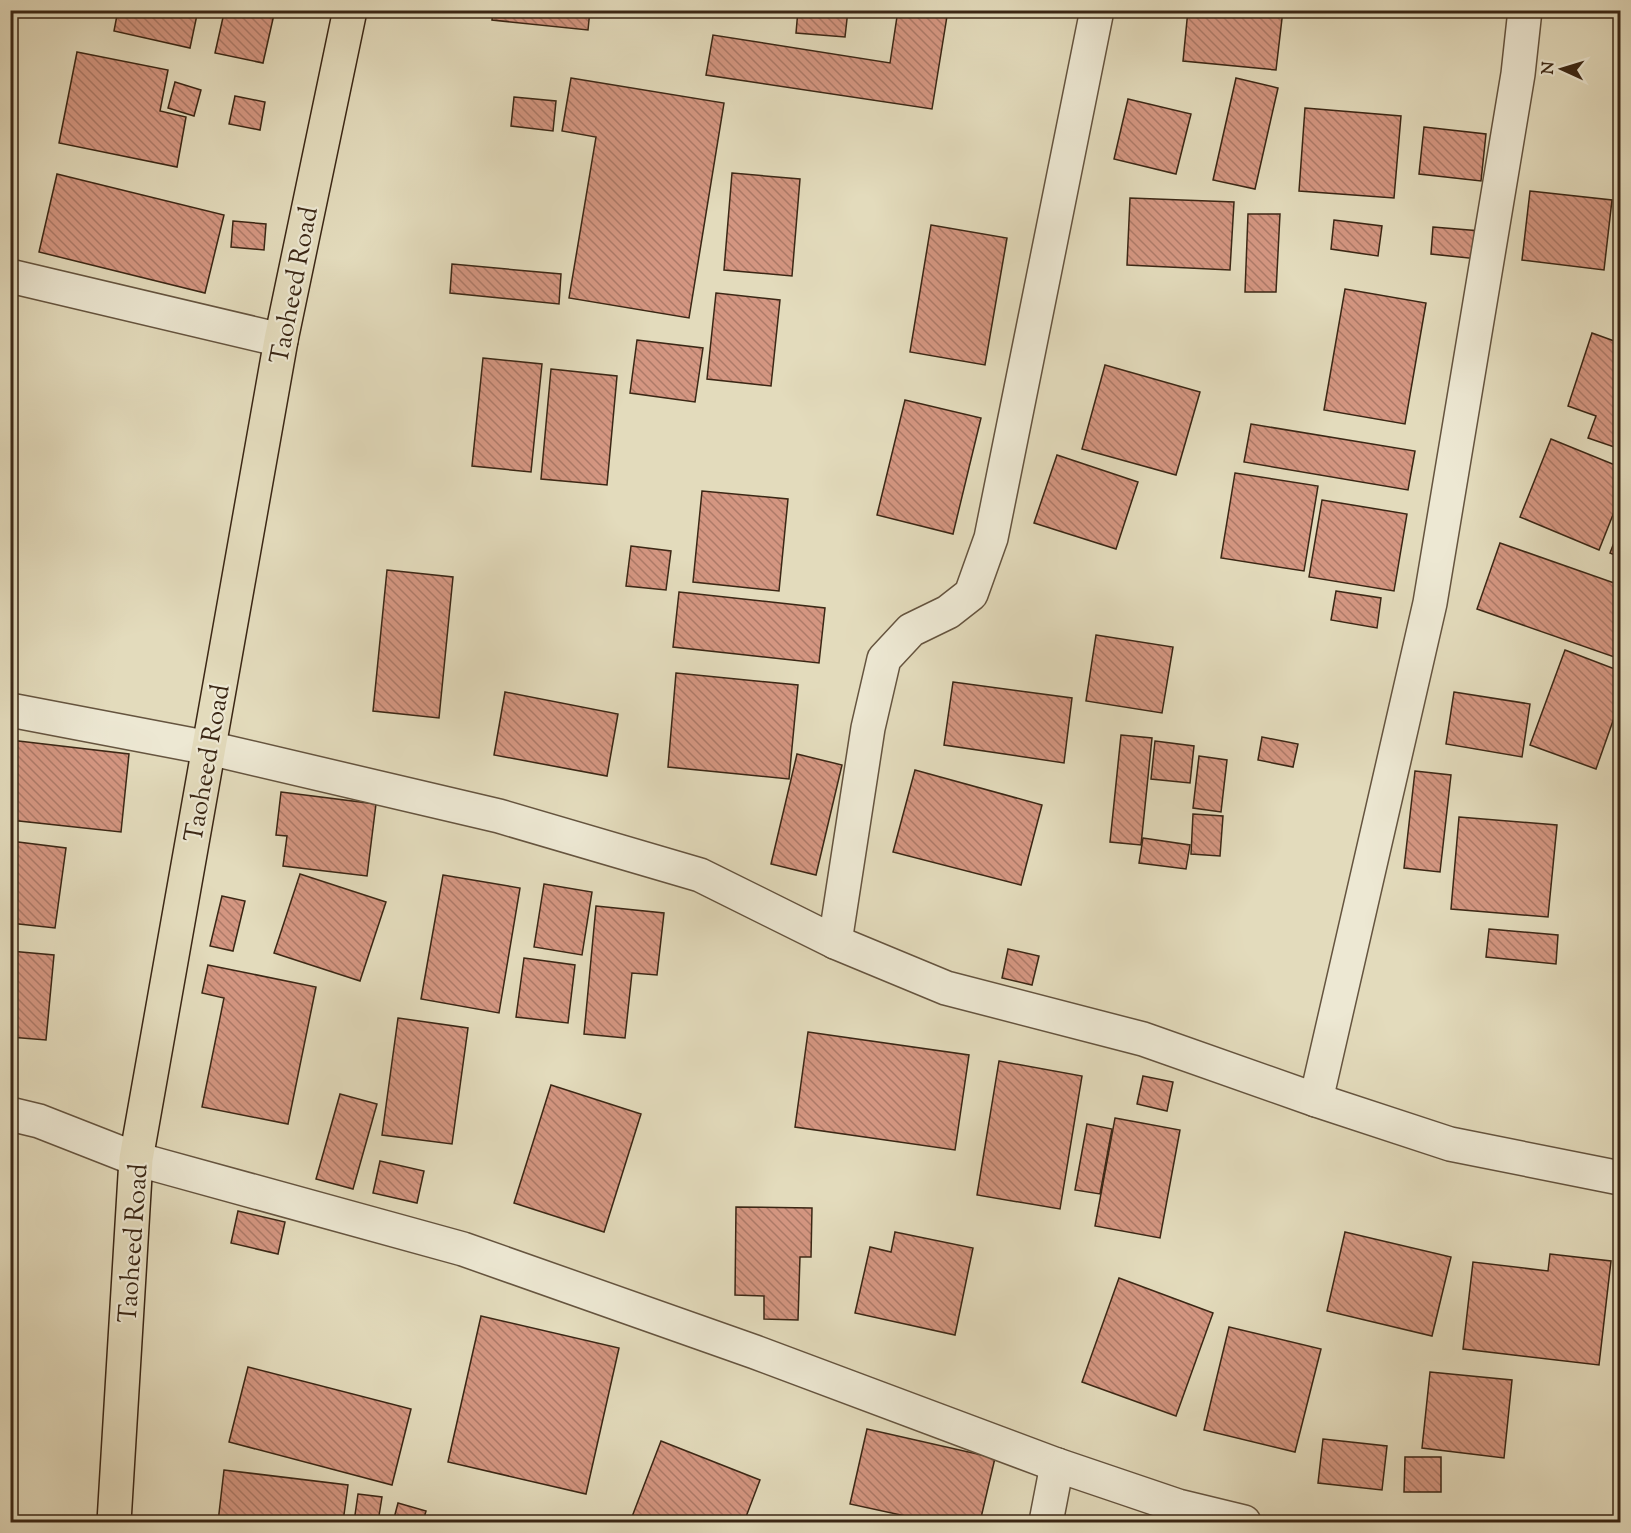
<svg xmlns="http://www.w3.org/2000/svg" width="1631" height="1533" font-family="'Sorts Mill Goudy',serif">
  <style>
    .building { fill: url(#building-back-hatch); stroke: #3b2715; stroke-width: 1.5 }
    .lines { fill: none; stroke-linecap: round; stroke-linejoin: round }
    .minor-casing { stroke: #65543f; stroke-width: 36 }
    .primary-casing { stroke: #3b2715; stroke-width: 36 }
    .minor { stroke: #ede8d3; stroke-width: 33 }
    .primary { stroke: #e3dbbc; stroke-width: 33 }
    .labels { text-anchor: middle; stroke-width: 4.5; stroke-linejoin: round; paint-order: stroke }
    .street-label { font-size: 26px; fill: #3b2715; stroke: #ede8d3 }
  </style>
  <defs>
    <pattern id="building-back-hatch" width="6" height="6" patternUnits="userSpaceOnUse" patternTransform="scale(1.5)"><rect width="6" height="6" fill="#d49681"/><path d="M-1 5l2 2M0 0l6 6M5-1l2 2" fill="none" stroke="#ad7a68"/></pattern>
  </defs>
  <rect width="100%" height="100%" fill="#e3dbbc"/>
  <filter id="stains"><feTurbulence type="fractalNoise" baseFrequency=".00333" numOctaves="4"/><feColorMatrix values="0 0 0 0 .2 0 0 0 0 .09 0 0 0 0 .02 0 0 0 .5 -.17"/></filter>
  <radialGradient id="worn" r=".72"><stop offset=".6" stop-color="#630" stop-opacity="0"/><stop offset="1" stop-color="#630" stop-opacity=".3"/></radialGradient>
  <g class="building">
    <path d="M118,10H198L190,48L114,31Z"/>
    <path d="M214,10H275L263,63L215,53L224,13Z"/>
    <path d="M493,10H590L588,30L492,20Z"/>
    <path d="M662,10H702V17L662,16Z"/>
    <path d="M798,10H848L845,37L796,33Z"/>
    <path d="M898,10H948L932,109L706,75L713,35L890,63Z"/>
    <path d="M1188,10H1283L1276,70L1183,61Z"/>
    <path d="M77,52L168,70L160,111L186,117L177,167L59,143Z"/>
    <path d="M571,78L724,103L689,318L569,298L596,137L562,131Z"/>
    <path d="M1236,78L1278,88L1255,189L1213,180Z"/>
    <path d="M175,82L201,90L194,116L168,108Z"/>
    <path d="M235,96L265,102L260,130L229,124Z"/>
    <path d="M514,97L556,101L553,131L511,126Z"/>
    <path d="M1128,99L1191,114L1176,174L1114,159Z"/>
    <path d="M1305,108L1401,116L1394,198L1299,191Z"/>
    <path d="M1424,127L1486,134L1481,181L1419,174Z"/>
    <path d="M732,173L800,179L792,276L724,270Z"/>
    <path d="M57,174L224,215L205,293L39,252Z"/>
    <path d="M1530,191L1612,200L1604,270L1522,260Z"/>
    <path d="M1130,198L1234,202L1230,270L1127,265Z"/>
    <path d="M1248,214H1280L1276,292H1245Z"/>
    <path d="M1334,220L1382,226L1378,256L1331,249Z"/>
    <path d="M233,221L266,224L264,250L231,247Z"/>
    <path d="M931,225L1007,238L985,365L910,352Z"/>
    <path d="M1433,227L1481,231L1478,259L1431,254Z"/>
    <path d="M452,264L561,274L559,304L450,293Z"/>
    <path d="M1345,289L1426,303L1405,424L1324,410Z"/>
    <path d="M716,293L780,300L771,386L707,379Z"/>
    <path d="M1592,333L1620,343V449L1588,438L1596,416L1568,406Z"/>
    <path d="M637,340L703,348L695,402L630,393Z"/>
    <path d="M483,358L542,364L531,472L472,466Z"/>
    <path d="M1105,365L1200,392L1176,475L1082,449Z"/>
    <path d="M551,369L617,376L607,485L541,479Z"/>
    <path d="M905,400L981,418L953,534L877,515Z"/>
    <path d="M1251,424L1415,451L1408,490L1244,462Z"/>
    <path d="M1551,439L1620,467V497L1599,550L1520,517Z"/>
    <path d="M1057,455L1138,482L1116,549L1034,523Z"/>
    <path d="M1235,473L1318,486L1304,571L1221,558Z"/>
    <path d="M702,491L788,499L779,591L693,582Z"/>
    <path d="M1322,500L1407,514L1394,591L1309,577Z"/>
    <path d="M1620,527V557L1610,553Z"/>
    <path d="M1500,543L1620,585V659L1477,609Z"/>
    <path d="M631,546L671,551L666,590L626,586Z"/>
    <path d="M387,570L453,577L439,718L373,711Z"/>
    <path d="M1336,591L1381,598L1377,628L1331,620Z"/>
    <path d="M679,592L825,608L819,663L673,647Z"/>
    <path d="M1096,635L1173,647L1162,713L1086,701Z"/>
    <path d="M1565,650L1620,671V701L1596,769L1530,745Z"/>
    <path d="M676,673L798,685L789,779L668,767Z"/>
    <path d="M953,682L1072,698L1064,763L944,745Z"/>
    <path d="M505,692L618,714L607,776L494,755Z"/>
    <path d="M1454,692L1530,704L1522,757L1446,744Z"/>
    <path d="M1121,735L1152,738L1141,845L1110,842Z"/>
    <path d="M1262,737L1298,744L1293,767L1258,760Z"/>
    <path d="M10,740L129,754L121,832L10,820Z"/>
    <path d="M1155,741L1194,746L1190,783L1151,779Z"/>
    <path d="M797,754L842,765L816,875L771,864Z"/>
    <path d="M1199,756L1227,760L1221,812L1193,808Z"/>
    <path d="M915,770L1042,805L1021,885L893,852Z"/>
    <path d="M1415,771L1451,775L1440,872L1404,868Z"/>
    <path d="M281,792L376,804L367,876L283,866L287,836L276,835Z"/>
    <path d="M1193,814L1223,816L1220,856L1191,854Z"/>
    <path d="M1459,817L1557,825L1548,917L1451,909Z"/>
    <path d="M1143,838L1190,845L1186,869L1139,863Z"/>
    <path d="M10,841L66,848L55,928L10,923Z"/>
    <path d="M300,874L386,902L360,981L274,953Z"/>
    <path d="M443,875L520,888L499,1013L421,999Z"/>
    <path d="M544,884L592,892L582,955L534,947Z"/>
    <path d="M222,896L245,901L233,951L210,946Z"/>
    <path d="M596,906L664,913L657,975L632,973L625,1038L584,1034Z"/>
    <path d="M1489,929L1558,935L1556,964L1486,957Z"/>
    <path d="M1008,949L1039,956L1032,985L1002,978Z"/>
    <path d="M10,951L54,955L46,1040L10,1037Z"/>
    <path d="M524,958L575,965L568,1023L516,1017Z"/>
    <path d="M208,965L316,987L288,1124L202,1107L224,998L202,993Z"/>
    <path d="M398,1018L468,1028L452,1144L382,1135Z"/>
    <path d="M808,1032L969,1055L955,1150L795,1127Z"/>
    <path d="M999,1061L1082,1076L1060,1209L977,1195Z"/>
    <path d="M1143,1076L1173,1082L1167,1111L1137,1104Z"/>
    <path d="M551,1085L641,1114L604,1232L514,1203Z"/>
    <path d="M340,1094L377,1104L353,1189L316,1179Z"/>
    <path d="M1115,1118L1180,1130L1160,1238L1095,1226Z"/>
    <path d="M1087,1124L1112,1129L1100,1194L1075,1190Z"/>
    <path d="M380,1161L424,1171L417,1203L373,1193Z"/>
    <path d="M736,1207L812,1208L811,1257H800L798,1320L764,1319V1296L735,1295Z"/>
    <path d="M238,1211L285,1222L278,1254L231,1243Z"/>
    <path d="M895,1232L973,1248L955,1335L855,1313L870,1247L891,1252Z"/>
    <path d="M1345,1232L1451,1257L1432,1336L1327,1311Z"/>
    <path d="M1550,1254L1611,1261L1599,1365L1463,1349L1473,1262L1548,1271Z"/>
    <path d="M1119,1278L1213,1313L1176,1416L1082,1382Z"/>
    <path d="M481,1316L619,1348L586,1494L448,1462Z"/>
    <path d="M1229,1327L1321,1349L1295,1452L1204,1430Z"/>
    <path d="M248,1367L411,1409L392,1485L229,1442Z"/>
    <path d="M1430,1372L1512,1380L1504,1458L1422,1448Z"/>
    <path d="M867,1429L995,1458L980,1522H933L850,1504Z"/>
    <path d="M1323,1439L1387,1446L1382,1490L1318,1483Z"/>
    <path d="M661,1441L760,1480L744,1522H630Z"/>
    <path d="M1405,1457H1441V1492H1404Z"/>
    <path d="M224,1470L348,1485L343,1522H218Z"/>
    <path d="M358,1494L382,1497L378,1522H354Z"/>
    <path d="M398,1503L426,1511L423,1522H393Z"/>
  </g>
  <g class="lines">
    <defs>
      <g id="minor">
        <path d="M10,276L281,340"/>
        <path d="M10,710L209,748L499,816L700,875L835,942L946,988L1143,1039L1316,1100L1450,1144L1620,1178"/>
        <path d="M835,942L868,728L884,659L911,630L948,612L971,594L991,538L1097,10"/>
        <path d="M1316,1100L1430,603L1518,74L1525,10"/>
        <path d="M10,1114L39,1121L136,1159L463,1249L755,1352L1057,1465L1178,1506L1244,1522"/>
        <path d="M1046,1522L1057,1465"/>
      </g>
      <path id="primary" d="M114,1522L136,1159L281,340L350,10"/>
    </defs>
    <use href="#minor" class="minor-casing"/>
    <use href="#primary" class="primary-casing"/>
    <use href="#minor" class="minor"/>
    <use href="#primary" class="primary"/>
  </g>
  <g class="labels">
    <g class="street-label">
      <text transform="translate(293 285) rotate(-79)" y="9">Taoheed Road</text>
      <text transform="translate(206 763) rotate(-80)" y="9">Taoheed Road</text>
      <text transform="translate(132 1243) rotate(-86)" y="9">Taoheed Road</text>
    </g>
  </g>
  <rect width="1631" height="1533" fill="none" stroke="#e3dbbc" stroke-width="36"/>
  <rect x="12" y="12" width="1607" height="1509" fill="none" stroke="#3b2715" stroke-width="3"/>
  <rect x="18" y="18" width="1595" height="1497" fill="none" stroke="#3b2715" stroke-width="1.5"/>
  <g transform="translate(1562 69) rotate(274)" stroke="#ede8d3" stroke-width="4.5" paint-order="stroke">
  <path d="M0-4.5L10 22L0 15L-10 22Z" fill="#3b2715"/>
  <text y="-9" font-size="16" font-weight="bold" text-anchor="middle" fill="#3b2715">N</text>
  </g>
  <rect width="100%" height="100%" filter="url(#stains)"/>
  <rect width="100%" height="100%" fill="url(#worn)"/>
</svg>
